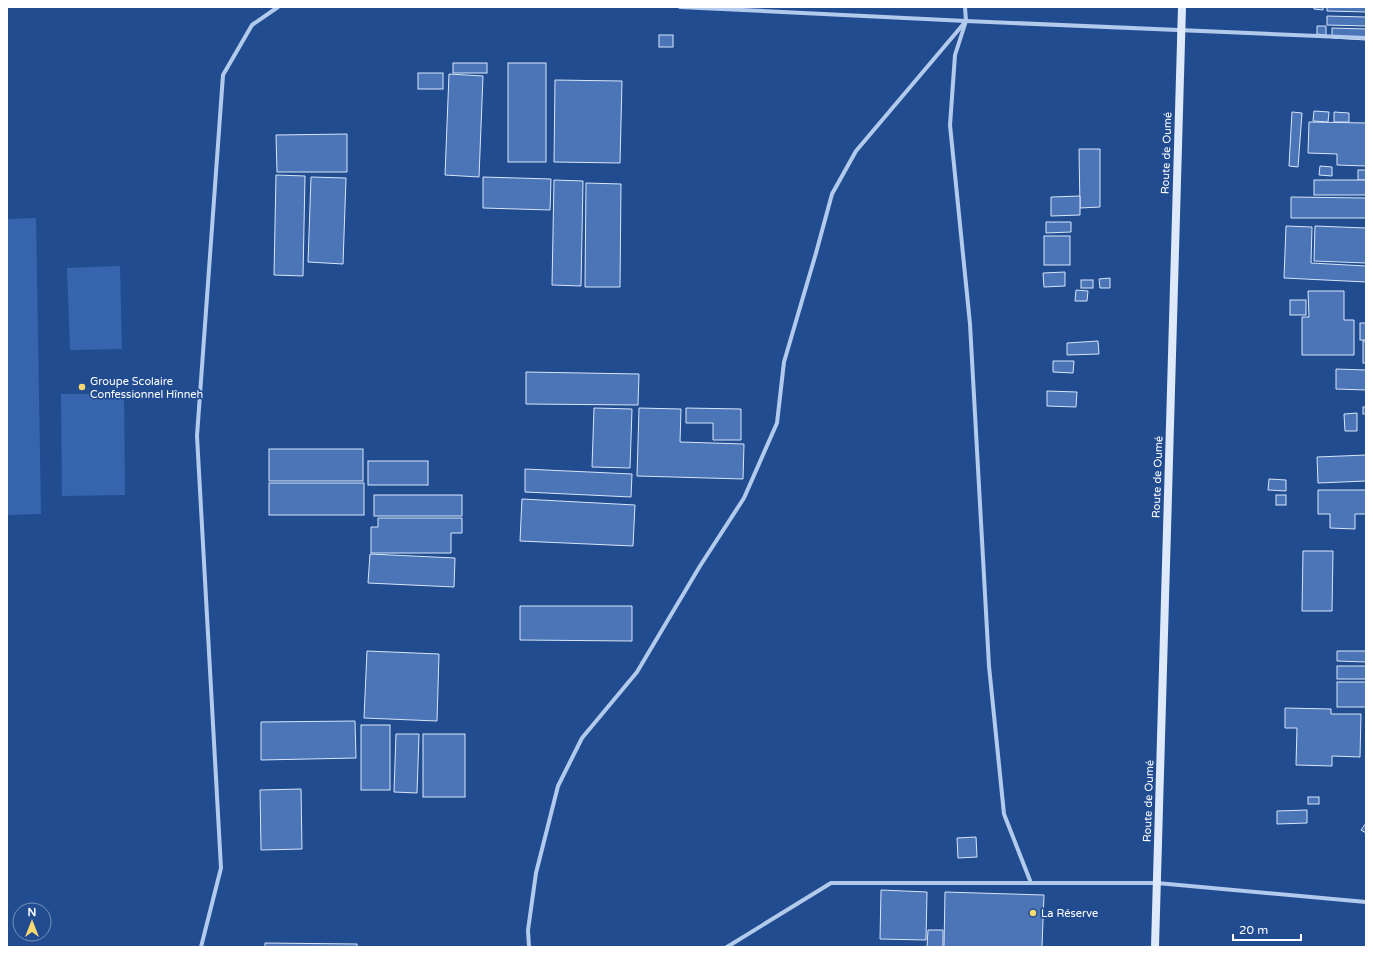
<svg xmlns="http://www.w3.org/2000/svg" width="1373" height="954" font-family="'Varela Round',sans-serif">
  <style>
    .green { fill: #3665ad }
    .building { fill: #4b75b7; stroke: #d7e5f9 }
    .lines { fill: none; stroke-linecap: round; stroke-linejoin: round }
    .minor { stroke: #b2caec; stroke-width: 4 }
    .secondary { stroke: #dee9f9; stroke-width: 8 }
    .poi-dot { fill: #f8d974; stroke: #224c90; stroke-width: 1.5 }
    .labels { text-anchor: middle; stroke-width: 3.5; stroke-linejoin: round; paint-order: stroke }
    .street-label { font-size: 11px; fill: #fff; stroke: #224c90 }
    .poi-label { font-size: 11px; fill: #fff; stroke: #224c90; text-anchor: start }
  </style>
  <rect width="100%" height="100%" fill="#224c90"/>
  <g class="green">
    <path d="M36,218L41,514L7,515V219Z"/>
    <path d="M120,266L122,349L70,350L67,268Z"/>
    <path d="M61,394H124L125,495L62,496Z"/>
  </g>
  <g class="building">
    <path d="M1314,7H1323V10L1314,9Z"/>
    <path d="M1327,7H1366V12L1327,11Z"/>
    <path d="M1327,16L1366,17V26L1327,25Z"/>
    <path d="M1317,26H1326V35L1317,34Z"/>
    <path d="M1332,28L1366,29V40L1332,38Z"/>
    <rect x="659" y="35" width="14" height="12"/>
    <rect x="453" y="63" width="34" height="10"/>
    <rect x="508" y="63" width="38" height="99"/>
    <rect x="418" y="73" width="25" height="16"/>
    <path d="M449,74L483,76L479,177L445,175Z"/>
    <path d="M555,80L622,81L620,163L554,162Z"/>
    <path d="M1314,111L1329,112L1328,122L1313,121Z"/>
    <path d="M1292,112L1302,113L1298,167L1289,166Z"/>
    <path d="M1334,112L1349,113V122H1334Z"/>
    <path d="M1309,122L1366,123V166L1337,165V154L1308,153Z"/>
    <path d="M347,134V172H277L276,135Z"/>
    <path d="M1079,149H1100V207L1080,208Z"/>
    <path d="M1320,166L1332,167V176L1319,175Z"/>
    <rect x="1358" y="170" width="8" height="10"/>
    <path d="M276,175L305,176L303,276L274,275Z"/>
    <path d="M311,177L346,178L343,264L308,262Z"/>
    <path d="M483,177L551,179L550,210L483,208Z"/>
    <path d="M554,180L583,181L581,286L552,285Z"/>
    <rect x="1314" y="180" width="52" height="15"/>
    <path d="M586,183L621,184L620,287H585Z"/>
    <path d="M1080,196V215L1051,216V197Z"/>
    <path d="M1291,197L1366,198V218H1291Z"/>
    <path d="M1046,222H1071V232L1046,233Z"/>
    <path d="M1286,226L1312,227L1311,263L1366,266V282L1284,278Z"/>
    <path d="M1315,226L1366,228V263L1314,261Z"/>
    <rect x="1044" y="236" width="26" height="29"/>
    <path d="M1065,272V286L1044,287L1043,273Z"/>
    <path d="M1110,278V288H1100L1099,279Z"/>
    <rect x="1081" y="280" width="12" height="8"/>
    <path d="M1076,290L1088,291L1087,301H1075Z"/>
    <path d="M1308,291H1344V320H1354V355H1302V317H1309Z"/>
    <rect x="1290" y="300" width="16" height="15"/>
    <rect x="1360" y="323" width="6" height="17"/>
    <path d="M1098,341L1099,354L1067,355V343Z"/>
    <rect x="1363" y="341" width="3" height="22"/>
    <path d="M1053,361H1074L1073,373L1053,372Z"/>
    <path d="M1336,369L1366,370V390L1336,389Z"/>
    <path d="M526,372L639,374L638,405L526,404Z"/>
    <path d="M1047,391L1077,392L1076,407L1047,406Z"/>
    <rect x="1363" y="407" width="3" height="7"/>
    <path d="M594,408L632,409L630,468L592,467Z"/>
    <path d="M639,408L681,409L680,442L744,444L743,479L637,476Z"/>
    <path d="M686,408L741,409V440H713V423H686Z"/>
    <path d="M1357,413V431H1345L1344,414Z"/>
    <rect x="269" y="449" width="94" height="32"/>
    <path d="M1366,455V481L1318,483L1317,457Z"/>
    <rect x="368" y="461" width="60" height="24"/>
    <path d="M525,469L632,474L631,497L525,492Z"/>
    <path d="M1269,479L1286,480V491L1268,490Z"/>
    <rect x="269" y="483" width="95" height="32"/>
    <path d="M1318,490H1366V514H1355V529L1330,528V514H1318Z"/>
    <rect x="374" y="495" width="88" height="21"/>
    <rect x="1276" y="495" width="10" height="10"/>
    <path d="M522,499L635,505L633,546L520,541Z"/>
    <path d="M378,518H462V533H451V553H371V527H378Z"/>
    <path d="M1303,551H1333L1332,611H1302Z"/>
    <path d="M370,554L455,558L454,587L368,583Z"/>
    <path d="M520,606H632V641L520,640Z"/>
    <path d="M367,651L439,654L437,721L364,718Z"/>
    <path d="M1337,651H1366V662L1337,661Z"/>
    <rect x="1337" y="666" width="29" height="13"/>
    <rect x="1337" y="682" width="29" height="25"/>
    <path d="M1285,708L1331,709V714H1361L1360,757L1332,756V766L1296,765L1297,728H1285Z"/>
    <path d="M355,721L356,758L261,760V722Z"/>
    <rect x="361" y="725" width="29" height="65"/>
    <path d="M396,734H419L417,793L394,792Z"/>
    <rect x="423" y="734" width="42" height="63"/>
    <path d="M301,789L302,849L261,850L260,790Z"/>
    <rect x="1308" y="797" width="11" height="7"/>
    <path d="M1307,810V823L1277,824V811Z"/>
    <path d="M1366,823V833L1361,830Z"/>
    <path d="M976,837L977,857L958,858L957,838Z"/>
    <path d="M881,890L927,892L926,940L880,939Z"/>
    <path d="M945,892L1044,895L1042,947H944Z"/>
    <path d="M928,930H943V947H927Z"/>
    <path d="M265,943L357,944V947H265Z"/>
  </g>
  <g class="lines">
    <g class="minor">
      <path d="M680,7L966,21L1366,38"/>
      <path d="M965,7L966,21L955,55L950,125L970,324L989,666L1004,814L1031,883"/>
      <path d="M201,947L221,868L197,436L223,75L252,25L278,7"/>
      <path d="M529,947L528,930L536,873L558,786L582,738L637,672L700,566L744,498L777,423L784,362L816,253L832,194L856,151L966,21"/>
      <path d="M727,947L831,883H1157L1366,902"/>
    </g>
    <path class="secondary" d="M1155,947L1182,7"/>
  </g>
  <g class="poi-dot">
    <circle cx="82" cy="387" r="4"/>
    <circle cx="1033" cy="913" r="4"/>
  </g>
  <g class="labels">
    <g class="street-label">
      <text transform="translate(1166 153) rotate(-88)" y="4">Route de Oumé</text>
      <text transform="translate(1157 477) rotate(-88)" y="4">Route de Oumé</text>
      <text transform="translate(1148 801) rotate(-88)" y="4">Route de Oumé</text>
    </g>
    <g class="poi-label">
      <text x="90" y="385">Groupe Scolaire<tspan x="90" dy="13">Confessionnel Hînneh</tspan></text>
      <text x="1041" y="917">La Réserve</text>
    </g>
  </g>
  <rect width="1373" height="954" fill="none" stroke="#ffffff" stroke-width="16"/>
  <g transform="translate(32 922)"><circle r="19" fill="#224c90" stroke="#7a94bc"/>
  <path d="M0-3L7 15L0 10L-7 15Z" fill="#f8d974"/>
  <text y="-6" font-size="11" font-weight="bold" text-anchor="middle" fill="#ffffff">N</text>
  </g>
  <path d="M1233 934v6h68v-6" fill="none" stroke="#ffffff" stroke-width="2"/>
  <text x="1239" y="934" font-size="12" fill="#ffffff" stroke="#224c90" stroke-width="3" paint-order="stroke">20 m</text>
</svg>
